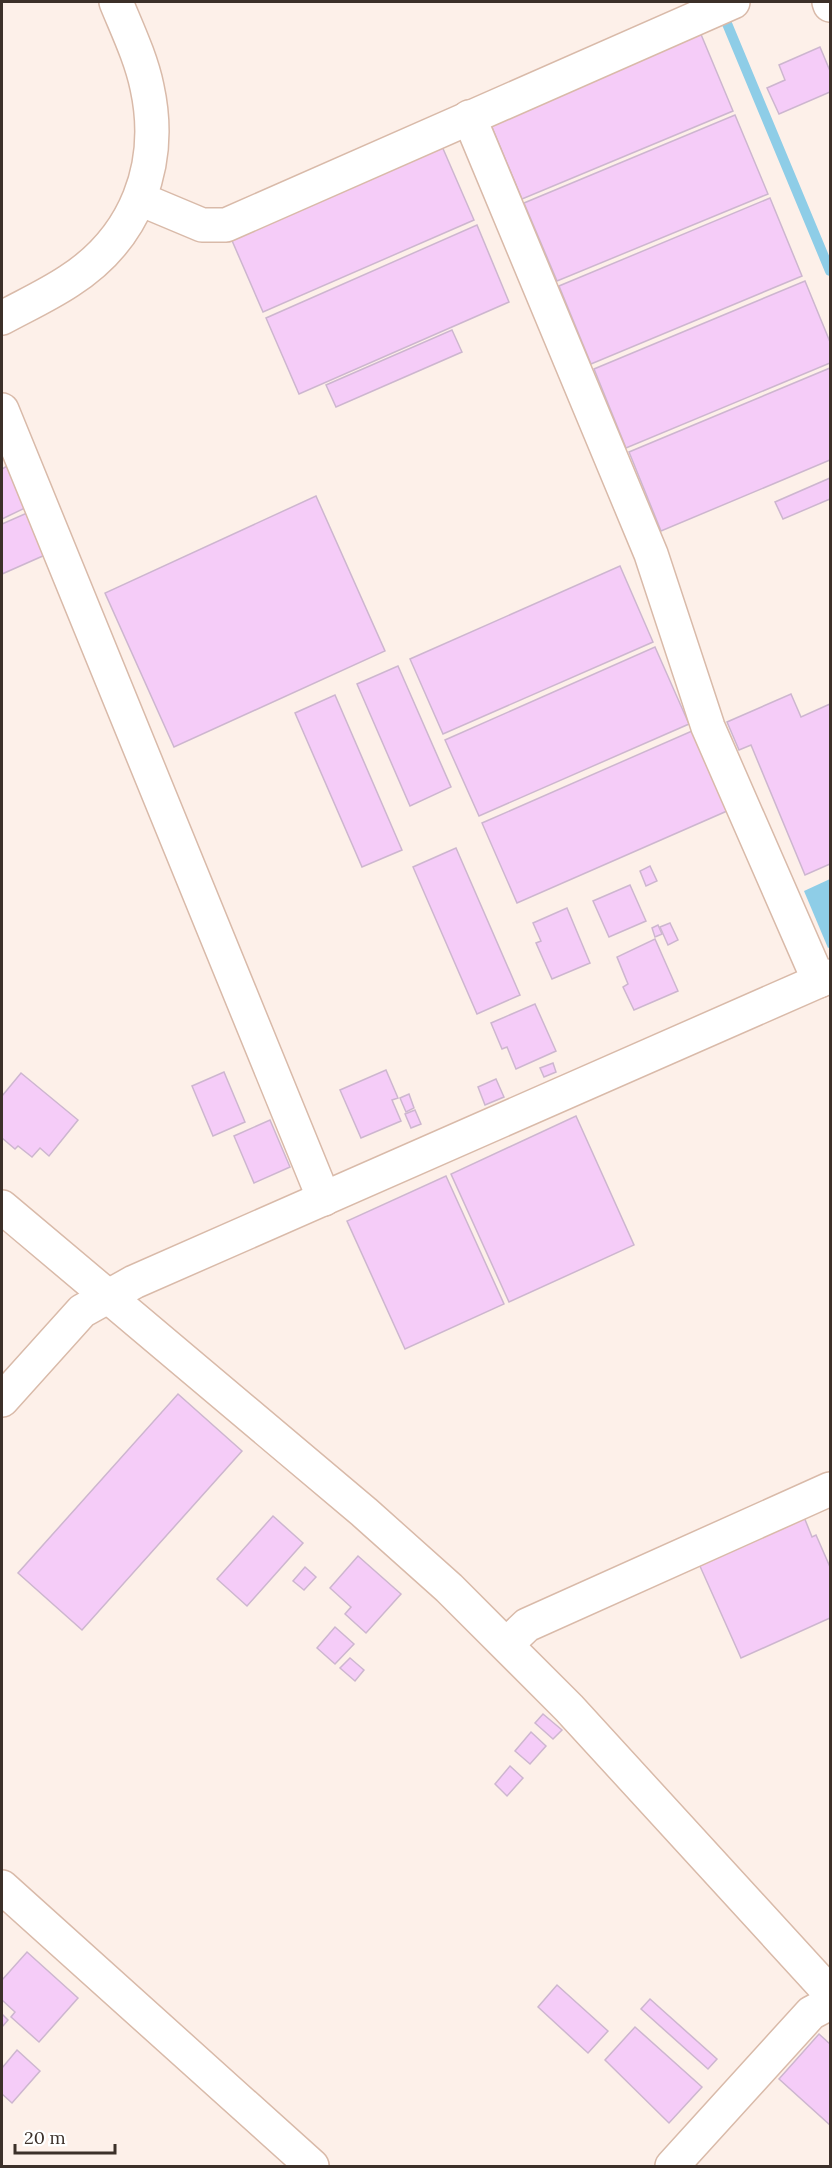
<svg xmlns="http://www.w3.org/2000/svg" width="832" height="2168" font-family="Lora,serif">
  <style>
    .water { fill: #8ecde7 }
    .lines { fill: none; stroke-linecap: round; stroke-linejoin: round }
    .stream { stroke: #8ecde7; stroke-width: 10 }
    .building { fill: #f5ccf8; stroke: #cdb6cf; stroke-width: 1.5 }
    .minor-casing { stroke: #d9baa9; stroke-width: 36 }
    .tertiary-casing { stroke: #d9baa9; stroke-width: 36 }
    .secondary-casing { stroke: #d9baa9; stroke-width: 36 }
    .minor { stroke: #fff; stroke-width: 33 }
    .tertiary { stroke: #fff; stroke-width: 33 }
    .secondary { stroke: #fff; stroke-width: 33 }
  </style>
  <rect width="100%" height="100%" fill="#fdf0e9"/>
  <path class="water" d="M830,879V947L828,948L804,891Z"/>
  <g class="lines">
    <path class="stream" d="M723,14L830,271"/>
  </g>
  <g class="building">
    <path d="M700,32L733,111L522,199L489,120Z"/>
    <path d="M820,47L830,71V92L779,114L767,88L785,80L779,65Z"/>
    <path d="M735,115L768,194L557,281L524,203Z"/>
    <path d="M441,144L474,220L263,312L230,236Z"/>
    <path d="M770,198L802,276L591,364L559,286Z"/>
    <path d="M477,225L509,302L299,394L266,318Z"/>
    <path d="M805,281L830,342V363L626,448L594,369Z"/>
    <path d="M452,330L462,352L336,407L326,385Z"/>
    <path d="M830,368V460L661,531L629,452Z"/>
    <path d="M7,466L25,508L2,519V469Z"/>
    <path d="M830,478V499L783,519L775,502Z"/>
    <path d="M316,496L385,651L174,747L105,593Z"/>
    <path d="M27,513L45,555L2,574V524Z"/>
    <path d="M620,566L653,642L443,734L410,659Z"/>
    <path d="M655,647L689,724L479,816L445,740Z"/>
    <path d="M398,666L451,787L410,806L357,684Z"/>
    <path d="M791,694L801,717L830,704V864L805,875L751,745L739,750L727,722Z"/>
    <path d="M335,695L402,850L362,867L295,713Z"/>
    <path d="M692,731L727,811L517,903L482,823Z"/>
    <path d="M456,848L520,995L477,1014L413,867Z"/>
    <path d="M650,866L657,881L646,886L640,871Z"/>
    <path d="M630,885L646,921L609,937L593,901Z"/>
    <path d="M567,908L590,963L552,979L536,943L541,941L533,923Z"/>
    <path d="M670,923L678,940L668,945L660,927Z"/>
    <path d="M658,925L662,934L655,937L652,928Z"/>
    <path d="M655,939L678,991L634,1010L623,987L628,984L617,957Z"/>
    <path d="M535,1004L556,1051L516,1069L507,1047L502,1049L491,1023Z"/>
    <path d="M553,1063L556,1072L544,1077L540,1068Z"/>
    <path d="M386,1070L398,1098L392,1100L401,1121L361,1138L340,1090Z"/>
    <path d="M224,1072L245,1122L213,1136L192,1086Z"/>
    <path d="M21,1073L78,1120L49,1156L40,1148L32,1157L18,1146L15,1149L2,1138V1096Z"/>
    <path d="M496,1079L504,1097L485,1105L478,1087Z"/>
    <path d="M409,1094L414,1108L406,1112L400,1098Z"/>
    <path d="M415,1110L421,1124L411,1128L405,1114Z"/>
    <path d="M576,1116L634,1245L509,1302L451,1174Z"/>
    <path d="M270,1120L290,1167L254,1183L234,1136Z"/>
    <path d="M446,1176L504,1304L405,1349L347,1221Z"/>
    <path d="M178,1394L242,1451L82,1630L18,1573Z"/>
    <path d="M273,1516L303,1543L247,1606L217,1579Z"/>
    <path d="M804,1517L812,1537L816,1535L830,1567V1618L741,1658L699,1564Z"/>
    <path d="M358,1556L401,1594L366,1633L345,1614L351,1607L330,1588Z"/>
    <path d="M305,1567L316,1577L304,1590L293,1581Z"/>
    <path d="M335,1627L354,1644L335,1664L317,1648Z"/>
    <path d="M350,1658L364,1670L355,1681L340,1668Z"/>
    <path d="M543,1714L562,1730L553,1739L535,1723Z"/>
    <path d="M531,1732L546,1746L530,1764L515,1751Z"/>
    <path d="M510,1766L523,1778L507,1796L495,1784Z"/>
    <path d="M27,1952L78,1998L39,2042L11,2017L15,2012L2,2000V1980Z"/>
    <path d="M557,1985L608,2031L588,2053L538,2007Z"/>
    <path d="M650,1999L717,2059L708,2069L641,2009Z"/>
    <path d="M2,2014L8,2020L2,2027Z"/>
    <path d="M635,2027L702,2087L669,2123L605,2060Z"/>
    <path d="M819,2034L830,2044V2125L779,2079Z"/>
    <path d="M17,2050L40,2071L12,2103L2,2094V2068Z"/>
  </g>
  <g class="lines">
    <defs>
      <g id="minor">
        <path d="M469,117L651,554L708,727L819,981"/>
        <path d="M140,199L202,225H226L733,2"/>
        <path d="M2,410L324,1199"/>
        <path d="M2,1400L82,1311L134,1282L830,976"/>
        <path d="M507,1644L527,1625L830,1489"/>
        <path d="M2,1887L312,2166"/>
        <path d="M672,2166L811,2013L830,2003"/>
      </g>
      <g id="tertiary">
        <path d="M2,318C24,306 48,295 69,281C136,238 164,165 147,87C141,58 127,29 116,2"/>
        <path d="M2,1207L364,1512L449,1588L569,1708L830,1993"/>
      </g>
      <path id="secondary" d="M829,2L830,5"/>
    </defs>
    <use href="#minor" class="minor-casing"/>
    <use href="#tertiary" class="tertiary-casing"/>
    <use href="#secondary" class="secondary-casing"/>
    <use href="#minor" class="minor"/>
    <use href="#tertiary" class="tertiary"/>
    <use href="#secondary" class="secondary"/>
  </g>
  <rect width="832" height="2168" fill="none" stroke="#3c3029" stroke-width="6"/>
  <path d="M15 2144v9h100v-9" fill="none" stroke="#3c3029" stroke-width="3"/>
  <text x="24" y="2144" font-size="18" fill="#3c3029" stroke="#ffffff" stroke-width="4.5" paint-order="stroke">20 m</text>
</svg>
